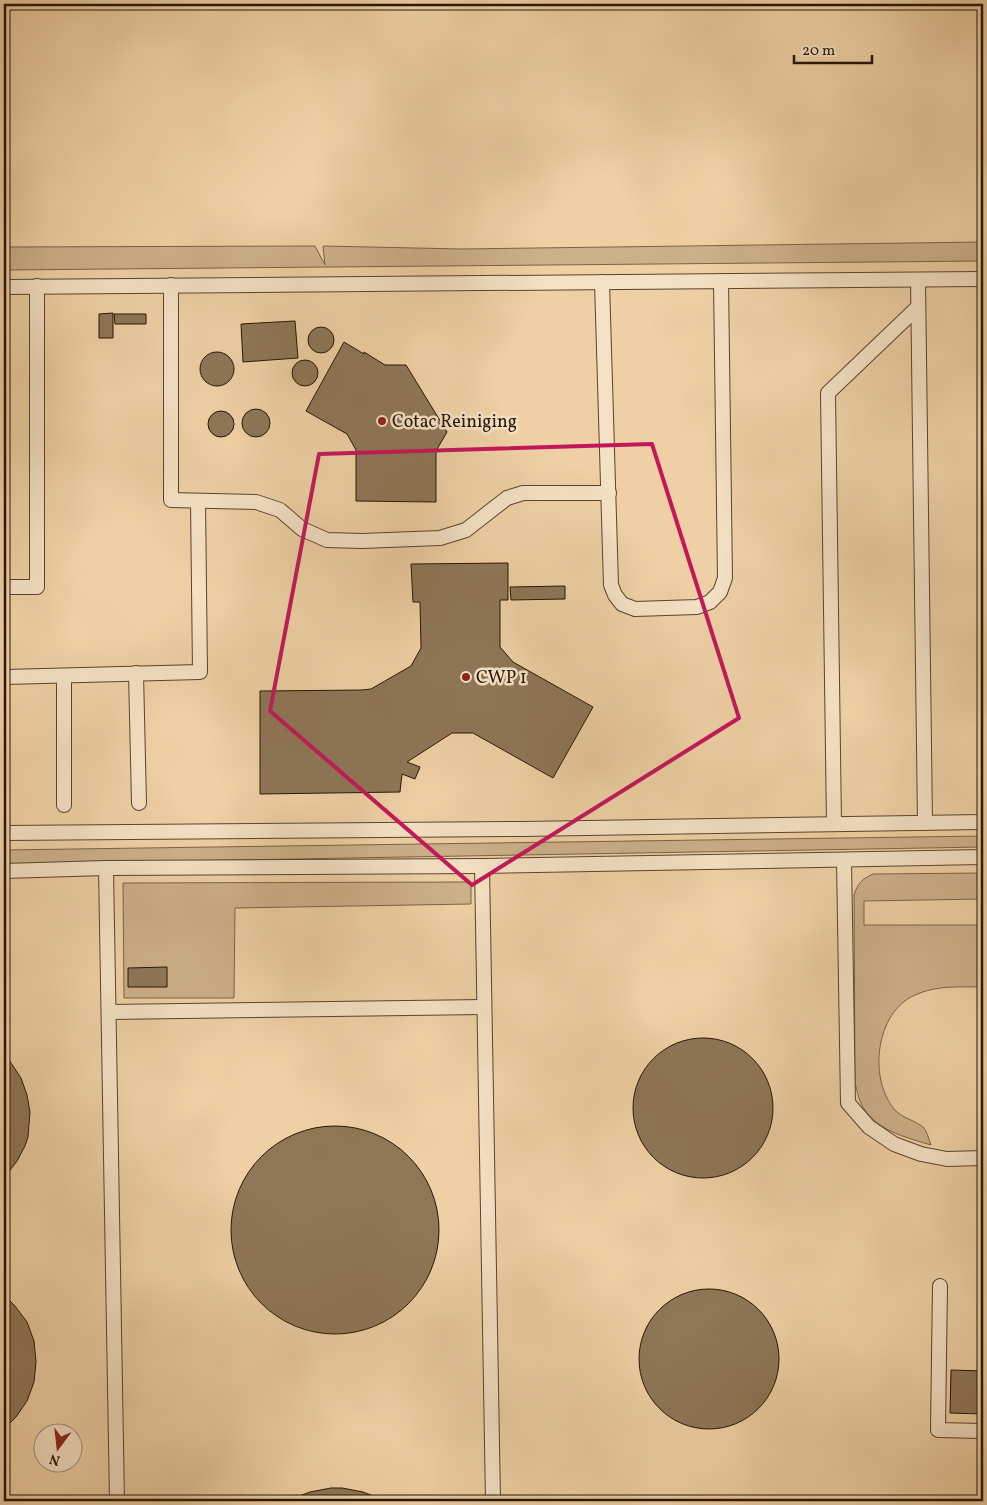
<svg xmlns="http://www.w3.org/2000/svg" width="987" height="1505" font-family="Vollkorn,serif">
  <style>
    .green { fill: #ccb089; stroke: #7a6246 }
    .building { fill: #8e7657; stroke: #271504 }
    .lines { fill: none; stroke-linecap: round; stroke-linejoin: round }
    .service-casing { stroke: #59442c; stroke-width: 16 }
    .service { stroke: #f4e0c4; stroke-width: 14 }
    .marked { fill: none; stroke: #c2185b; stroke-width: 4; stroke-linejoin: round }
    .poi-dot { fill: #8f2418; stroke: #f4e0c4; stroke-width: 2 }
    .labels { text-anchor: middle; stroke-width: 5; stroke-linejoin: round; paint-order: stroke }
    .poi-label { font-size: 18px; fill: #271504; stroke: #f4e0c4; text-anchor: start }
  </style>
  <rect width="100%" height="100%" fill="#eed0a4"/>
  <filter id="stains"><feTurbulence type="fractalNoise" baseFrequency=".004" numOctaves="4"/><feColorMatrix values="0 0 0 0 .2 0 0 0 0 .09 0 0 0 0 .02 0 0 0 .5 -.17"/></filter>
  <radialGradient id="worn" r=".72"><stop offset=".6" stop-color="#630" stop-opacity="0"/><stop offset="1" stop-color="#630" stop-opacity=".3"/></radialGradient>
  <g class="green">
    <path d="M983,242V261L4,270V247L315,246L325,265L323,246L462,249Z"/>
    <path d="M983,836V847L4,864V850Z"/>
    <path d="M983,873V899L864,901V925H983V987C960,987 937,985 915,995C876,1012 868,1077 894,1109C902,1118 914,1120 923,1127C927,1131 929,1140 931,1145C905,1137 873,1130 861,1103C858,1097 857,1090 855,1083L854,895C858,883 862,879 873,874Z"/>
    <path d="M471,882V904L235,908L234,998H124L123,883Z"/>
  </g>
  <g class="building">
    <path d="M113,313V338H99V314Z"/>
    <path d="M114,314H146V324H115Z"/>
    <path d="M295,321L298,358L243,362L241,324Z"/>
    <circle cx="321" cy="340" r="13"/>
    <path d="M344,342L364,354V352L385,365H406L447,432L436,451V502L356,501V450L347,434L306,411Z"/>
    <circle cx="217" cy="369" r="17"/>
    <circle cx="305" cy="373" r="13"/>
    <circle cx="256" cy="423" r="14"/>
    <circle cx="221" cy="424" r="13"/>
    <path d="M508,563V600H500V647L513,662L593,707L553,778L473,733H452L407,762L420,767L415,779L402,774L400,792L260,794V691L362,690L371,689L411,666L421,648L420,602H413L411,564Z"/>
    <path d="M565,586V599L511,600L510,587Z"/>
    <path d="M167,967V987H128V968Z"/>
    <circle cx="703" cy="1108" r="70"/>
    <path d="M4,1056L9,1060L21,1078L27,1095L30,1112L28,1137L25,1146L17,1161L4,1178Z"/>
    <circle cx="335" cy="1230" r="104"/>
    <circle cx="709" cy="1359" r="70"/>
    <path d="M4,1295L15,1306L27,1322L34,1341L36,1362L34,1382L27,1401L16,1417L4,1429Z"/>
    <path d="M951,1370L983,1371V1414L950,1413Z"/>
    <path d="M331,1488H342L363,1492L386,1501H286L310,1492Z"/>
  </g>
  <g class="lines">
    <defs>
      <g id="service">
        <path d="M918,280L925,823"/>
        <path d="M602,282L611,585L615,595L622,604L635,609L697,607L710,602L720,592L725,578L721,281"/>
        <path d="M171,285V500L256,502L280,510L302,529L327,540L362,541L440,538L466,530L507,498L523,493H609"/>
        <path d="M4,287L983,279"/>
        <path d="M4,587H37V286"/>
        <path d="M136,673L139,803"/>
        <path d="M4,677L200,672L198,501"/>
        <path d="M64,805V676"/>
        <path d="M834,824L828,393L918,307"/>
        <path d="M4,833L522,829L983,822"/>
        <path d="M844,860L848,1103L869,1127L894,1144L921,1154L947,1159L983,1158"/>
        <path d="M482,866L493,1501"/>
        <path d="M106,868L117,1501"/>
        <path d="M4,871L106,868L482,866L983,857"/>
        <path d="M109,1012L484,1007"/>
        <path d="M940,1286L938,1430L983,1431"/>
      </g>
    </defs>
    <use href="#service" class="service-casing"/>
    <use href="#service" class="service"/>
  </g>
  <path class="marked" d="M652,444L739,718L472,885L270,711L319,454Z"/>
  <g class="poi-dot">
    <circle cx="382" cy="421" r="5"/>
    <circle cx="466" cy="677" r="5"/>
  </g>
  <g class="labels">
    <g class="poi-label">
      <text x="392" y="427">Cotac Reiniging</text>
      <text x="476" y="683">CWP 1</text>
    </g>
  </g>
  <rect width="987" height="1505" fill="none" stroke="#eed0a4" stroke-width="20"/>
  <rect x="5" y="5" width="977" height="1495" fill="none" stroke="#271504" stroke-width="2.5"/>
  <rect x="10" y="10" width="967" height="1485" fill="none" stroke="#271504"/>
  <g transform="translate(58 1448) rotate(195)"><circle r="24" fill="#f4e0c4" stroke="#a28f77"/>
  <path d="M0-4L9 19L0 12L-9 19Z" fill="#8f2418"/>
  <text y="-8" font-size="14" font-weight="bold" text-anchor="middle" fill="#271504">N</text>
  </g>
  <path d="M794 55v8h78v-8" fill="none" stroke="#271504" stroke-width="2.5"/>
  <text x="802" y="55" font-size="15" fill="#271504" stroke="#f4e0c4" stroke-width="4" paint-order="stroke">20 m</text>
  <rect width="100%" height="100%" filter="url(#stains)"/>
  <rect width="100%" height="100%" fill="url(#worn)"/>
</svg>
